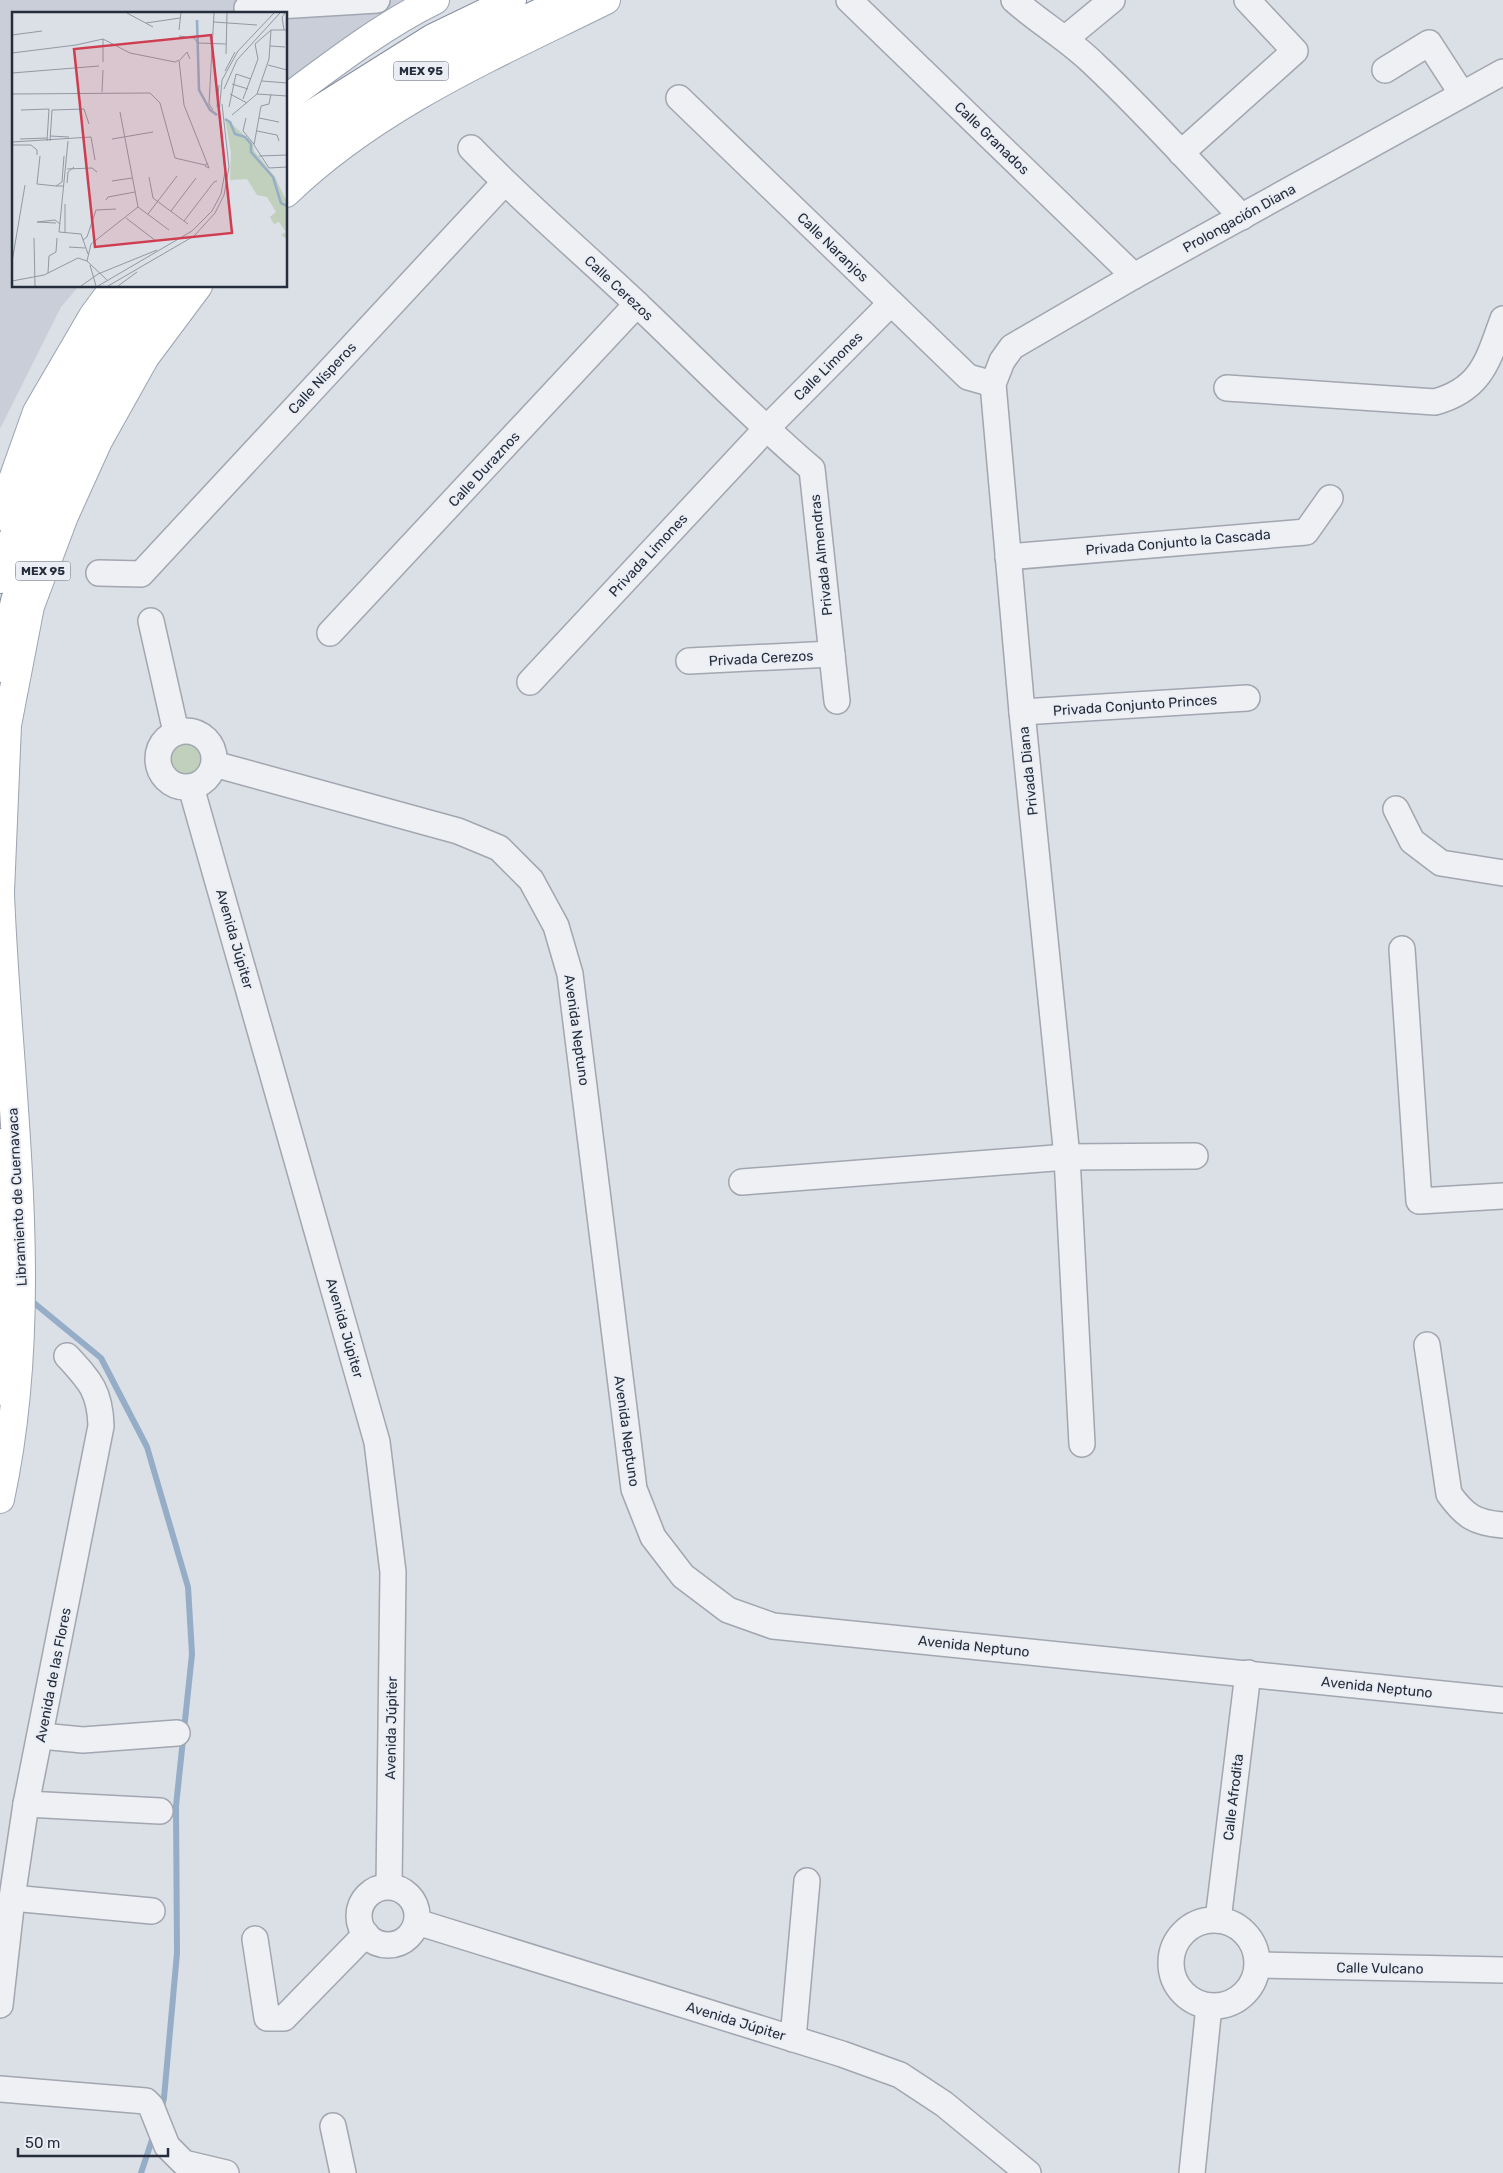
<svg xmlns="http://www.w3.org/2000/svg" width="1503" height="2173" font-family="Rubik,sans-serif">
  <style>
    .built { fill: #c9ced8 }
    .green { fill: #c1d0bc }
    .lines { fill: none; stroke-linecap: round; stroke-linejoin: round }
    .stream { stroke: #95adc7; stroke-width: 6 }
    .minor-casing { stroke: #a1a6b0; stroke-width: 28 }
    .major-casing { stroke: #9ba4b2; stroke-width: 30 }
    .highway-casing { stroke: #838d9d; stroke-width: 30 }
    .minor { stroke: #eef0f4; stroke-width: 25 }
    .major { stroke: #fff; stroke-width: 28 }
    .highway { stroke: #fff; stroke-width: 28 }
    .labels { text-anchor: middle; stroke-width: 4; stroke-linejoin: round; paint-order: stroke }
    .shield { fill: #eaeef4; stroke: #606773; stroke-width: 1 }
    .shield-label { font-size: 12px; font-weight: bold; fill: #252d3c }
    .street-label { font-size: 14px; fill: #252d3c; stroke: #eaeef4 }
    .inset-river { fill: none; stroke: #95adc7; stroke-width: 2.5 }
    .inset-road { fill: none; stroke: #9298a2; stroke-width: 1 }
    .view { fill: #cf3d51; fill-opacity: 0.15; stroke: #cf3d51; stroke-width: 2.5 }
    .inset-edge { fill: none; stroke: #252d3c; stroke-width: 2.5 }
  </style>
  <rect width="100%" height="100%" fill="#dbdfe6"/>
  <path class="built" d="M0,0H414L286,87V14H14V286H79L61,307L0,429Z"/>
  <circle class="green" cx="185" cy="758" r="22"/>
  <g class="lines">
    <g class="stream">
      <path d="M28,1298L101,1358L147,1447L188,1587L192,1654L176,1806L177,1953L164,2098L161,2110"/>
      <path d="M141,2173L154,2134"/>
    </g>
    <defs>
      <g id="minor">
        <path d="M849,0L1134,276"/>
        <path d="M1014,0C1040,23 1070,40 1095,65C1146,113 1193,166 1242,217"/>
        <path d="M247,8L377,0"/>
        <path d="M1066,38L1112,0"/>
        <path d="M1385,70L1429,43L1462,94"/>
        <path d="M679,98L968,377L993,384"/>
        <path d="M471,148C524,203 582,252 638,305C696,360 751,417 812,469L837,701"/>
        <path d="M1181,153L1295,51L1247,0"/>
        <path d="M1227,388L1435,402C1482,389 1488,360 1503,319"/>
        <path d="M1008,557L1306,532L1330,498"/>
        <path d="M99,573L141,574L504,183"/>
        <path d="M151,621L176,732"/>
        <path d="M330,633L637,304"/>
        <path d="M689,661L832,654"/>
        <path d="M530,682L766,429L891,303"/>
        <path d="M1022,712L1247,698"/>
        <circle cx="186" cy="759" r="28"/>
        <path d="M214,764L458,831L499,848L531,880L556,926L570,974L634,1489L653,1537L683,1576L728,1610L773,1626L1503,1700"/>
        <path d="M191,787L377,1442L393,1572L389,1886"/>
        <path d="M1396,809L1412,841L1441,863L1503,873"/>
        <path d="M1402,949L1419,1201L1503,1196"/>
        <path d="M742,1182L1067,1157L1195,1156"/>
        <path d="M1427,1345L1449,1494C1465,1516 1475,1523 1503,1525"/>
        <path d="M1082,1444L1067,1157L1022,712L993,384L1002,361L1012,347L1134,276L1503,72"/>
        <path d="M41,1736L83,1740L177,1733"/>
        <path d="M26,1804L160,1811"/>
        <circle cx="388" cy="1916" r="29"/>
        <path d="M12,1898L152,1911"/>
        <path d="M1218,1920L1248,1673"/>
        <circle cx="1214" cy="1963" r="43"/>
        <path d="M417,1922L842,2054L900,2075L944,2104L1028,2173"/>
        <path d="M255,1939L267,2018H284L366,1934"/>
        <path d="M1258,1965L1503,1970"/>
        <path d="M0,2005L12,1898L26,1804L101,1426C100,1391 90,1381 67,1356"/>
        <path d="M793,2039L807,1881"/>
        <path d="M0,2089L146,2101L151,2106L167,2146L184,2163L226,2173"/>
        <path d="M333,2126L343,2173"/>
        <path d="M1192,2173L1209,2006"/>
      </g>
      <g id="major">
        <path d="M286,99C333,64 382,26 435,0"/>
        <path d="M286,193C377,105 495,55 606,0"/>
        <path d="M0,516L37,412L93,316L115,286"/>
        <path d="M0,892L7,725L30,606L64,516L98,441L145,357L198,286"/>
        <path d="M0,894C8,1095 43,1300 0,1499"/>
      </g>
      <g id="highway">
        <path d="M286,133L296,124L433,38L512,0"/>
        <path d="M286,162L304,145L426,67L567,0"/>
        <path d="M0,579C9,552 17,523 28,496C55,421 96,350 143,286"/>
        <path d="M0,668L15,601L47,504L78,429L127,345L171,286"/>
        <path d="M0,1143L6,1308L0,1391"/>
      </g>
    </defs>
    <use href="#minor" class="minor-casing"/>
    <use href="#major" class="major-casing"/>
    <use href="#highway" class="highway-casing"/>
    <use href="#minor" class="minor"/>
    <use href="#major" class="major"/>
    <use href="#highway" class="highway"/>
  </g>
  <g class="labels">
    <g class="shield">
      <rect x="393.5" y="61.5" width="55" height="19" rx="4"/>
      <rect x="15.5" y="561.5" width="55" height="19" rx="4"/>
    </g>
    <g class="shield-label">
      <text x="421" y="75">MEX 95</text>
      <text x="43" y="575">MEX 95</text>
    </g>
    <g class="street-label">
      <text transform="translate(992 138) rotate(44)" y="5">Calle Granados</text>
      <text transform="translate(1239 218) rotate(-29)" y="5">Prolongación Diana</text>
      <text transform="translate(833 247) rotate(44)" y="5">Calle Naranjos</text>
      <text transform="translate(619 288) rotate(43)" y="5">Calle Cerezos</text>
      <text transform="translate(828 366) rotate(-45)" y="5">Calle Limones</text>
      <text transform="translate(322 378) rotate(-47)" y="5">Calle Nísperos</text>
      <text transform="translate(484 469) rotate(-47)" y="5">Calle Duraznos</text>
      <text transform="translate(1178 542) rotate(-5)" y="5">Privada Conjunto la Cascada</text>
      <text transform="translate(648 555) rotate(-47)" y="5">Privada Limones</text>
      <text transform="translate(821 555) rotate(-96)" y="5">Privada Almendras</text>
      <text transform="translate(761 658) rotate(-3)" y="5">Privada Cerezos</text>
      <text transform="translate(1135 705) rotate(-4)" y="5">Privada Conjunto Princes</text>
      <text transform="translate(1028 771) rotate(-96)" y="5">Privada Diana</text>
      <text transform="translate(235 939) rotate(74)" y="5">Avenida Júpiter</text>
      <text transform="translate(577 1030) rotate(82)" y="5">Avenida Neptuno</text>
      <text transform="translate(17 1197) rotate(-93)" y="5">Libramiento de Cuernavaca</text>
      <text transform="translate(345 1328) rotate(74)" y="5">Avenida Júpiter</text>
      <text transform="translate(627 1431) rotate(82)" y="5">Avenida Neptuno</text>
      <text transform="translate(974 1646) rotate(6)" y="5">Avenida Neptuno</text>
      <text transform="translate(53 1675) rotate(-79)" y="5">Avenida de las Flores</text>
      <text transform="translate(1377 1687) rotate(6)" y="5">Avenida Neptuno</text>
      <text transform="translate(391 1728) rotate(-89)" y="5">Avenida Júpiter</text>
      <text transform="translate(1233 1797) rotate(-83)" y="5">Calle Afrodita</text>
      <text transform="translate(1380 1968) rotate(1)" y="5">Calle Vulcano</text>
      <text transform="translate(736 2021) rotate(17)" y="5">Avenida Júpiter</text>
    </g>
  </g>
  <g transform="translate(12 12)">
    <rect width="275" height="275" fill="#dbdfe6"/>
    <path d="M213,106L240,130L242,139L263,165L275,190V227L269,223L274,220L269,213L267,210L262,212L258,205L264,200L255,185L245,183L235,167L218,168L219,141Z" fill="#c1d0bc"/>
    <path class="inset-river" d="M185,8L187,78L198,98L205,103M213,107L218,110L223,122L233,125L239,132V140L261,165L269,191L275,194"/>
    <path class="inset-road" d="M115,1L141,15M202,10L245,13M134,11L168,6M167,18L169,1M259,18H275M272,18L270,5L273,1M0,23L30,19M167,24L182,26L186,31L214,32M91,27V50M258,34L273,35M0,41L64,33L91,27L118,41L163,50L167,48L172,93L197,156L193,154L195,151M214,42L215,1M168,48L175,40L178,47M256,53L275,58M213,59L223,40M0,61L87,54M250,69L275,71M220,72L236,77M212,77L225,48L268,1M90,80L91,58M0,82L138,81L148,91L163,146L193,153M218,82L235,91M245,82L275,84M259,82L257,92L249,94L242,133L257,156L275,155M231,87L246,47L243,32L259,18M205,95L207,73M217,95L224,62L239,67M9,98L37,97L35,129M201,98L197,92L202,1M108,100L126,195M220,103L245,82L257,47L259,18M234,106L231,119L242,132M247,106L267,110M245,119L265,123L267,129M38,124L57,125M8,127L35,126M100,127L141,120M38,129L40,98L72,97L77,112M56,129L47,220L69,222L76,242M0,130L79,125L83,148M0,133H19L25,138V143M28,144L25,172L44,174M247,144L275,143M55,157L80,156L85,160M137,165L141,186L176,212M100,169L120,166M55,171L56,160L62,155M52,174H44L50,170L52,144M94,188L96,185L123,180M53,192V220M126,195L157,218M159,199L184,166M136,202L165,164M114,206L144,229M172,209L202,170L205,169M25,210L43,208L48,212M25,210L44,211M22,226L23,274M71,228L75,225L84,198L104,197M57,235L73,236M75,249L79,232L126,195M0,250L13,173M78,253L84,274M36,261L37,244L44,240L45,226M0,269L32,263L66,246L75,249L96,269M69,274L86,262L145,238M86,274L180,219L200,199L209,182L213,160L207,102L210,68L226,39L262,1M96,274L182,224L203,201L212,183L217,155L210,92M106,274L125,260"/>
    <path class="view" d="M199,23L220,221L83,235L62,37Z"/>
    <rect width="275" height="275" class="inset-edge"/>
  </g>
  <path d="M18 2148v8h150v-8" fill="none" stroke="#252d3c" stroke-width="2.5"/>
  <text x="25" y="2148" font-size="15" fill="#252d3c" stroke="#eaeef4" stroke-width="4" paint-order="stroke">50 m</text>
</svg>
